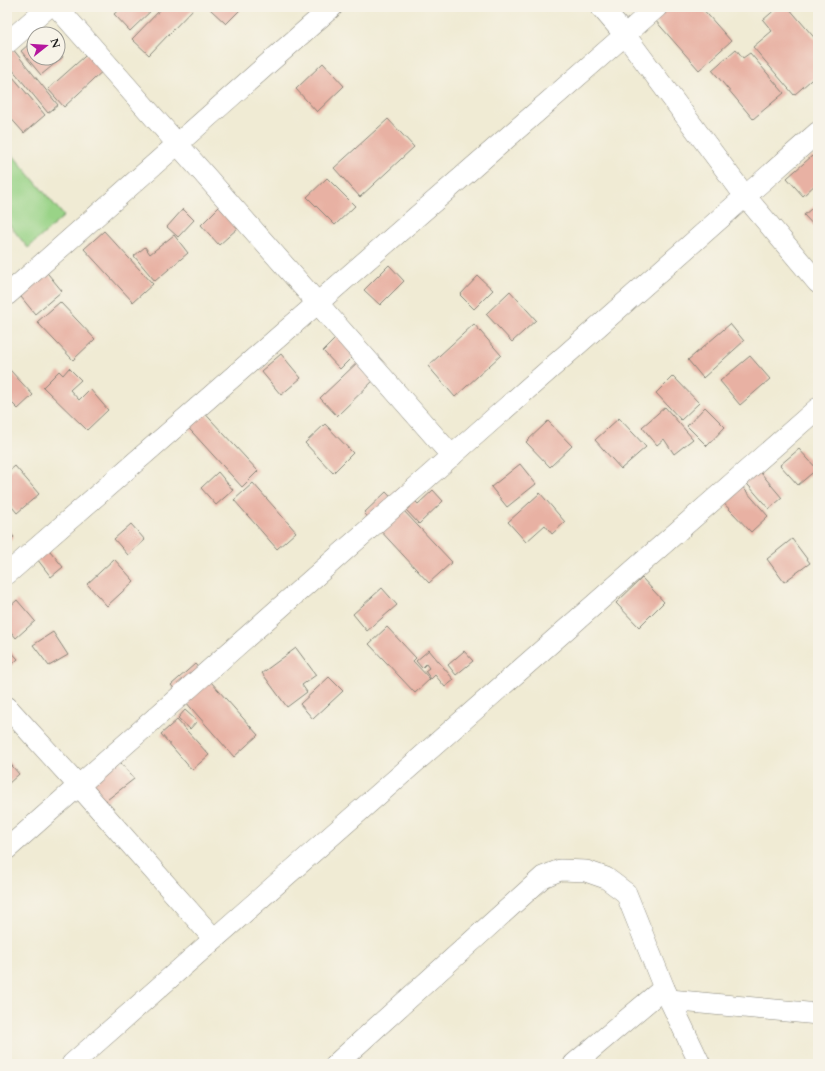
<svg xmlns="http://www.w3.org/2000/svg" width="825" height="1071" font-family="Cardo,serif">
  <style>
    .green { fill: #99d387; stroke: #5a7852 }
    .building { fill: #e8b1a3 }
    .lines { fill: none; stroke-linecap: round; stroke-linejoin: round }
    .minor-casing { stroke: #868478; stroke-width: 22 }
    .minor { stroke: #fff; stroke-width: 21 }
  </style>
  <rect width="100%" height="100%" fill="#f7f3e8"/>
  <filter id="ink" filterUnits="userSpaceOnUse"><feTurbulence type="fractalNoise" baseFrequency=".025" numOctaves="2"/><feDisplacementMap in="SourceGraphic" scale="8" xChannelSelector="R" yChannelSelector="G"/><feConvolveMatrix kernelMatrix="1 2 1 2 8 2 1 2 1" color-interpolation-filters="sRGB"/></filter>
  <filter id="wash" filterUnits="userSpaceOnUse"><feTurbulence type="fractalNoise" baseFrequency=".012" numOctaves="4" result="noise"/><feDisplacementMap in="SourceGraphic" scale="16" xChannelSelector="R" yChannelSelector="G"/><feGaussianBlur stdDeviation="0.9" result="paint"/><feColorMatrix in="noise" values="0 0 0 0 0 0 0 0 0 0 0 0 0 0 0 0 0 1.4 0 .05"/><feComposite in="paint" operator="in"/></filter>
  <g filter="url(#wash)">
    <rect width="100%" height="100%" fill="#f0ebd4"/>
    <path class="green" d="M7,148L64,216L28,248L7,222Z"/>
    <g id="blocks">
      <g class="building">
        <path d="M122,7H155L130,31L114,14Z"/>
        <path d="M163,7H192L194,8L149,55L132,39Z"/>
        <path d="M212,7H243L226,24L210,9Z"/>
        <path d="M652,7H701L731,41L699,70L647,11Z"/>
        <path d="M778,7H788L818,42V74L794,95L753,47L772,31L763,20Z"/>
        <path d="M34,40V58H58V50L63,57L41,75L21,51Z"/>
        <path d="M12,48L58,105L48,113L7,63V52Z"/>
        <path d="M93,49L107,67L64,107L48,89Z"/>
        <path d="M736,49L743,58L750,53L784,93L753,119L712,70Z"/>
        <path d="M323,63L344,86L317,112L296,89Z"/>
        <path d="M7,70L45,115L24,133L7,114Z"/>
        <path d="M388,119L414,147L360,197L334,168Z"/>
        <path d="M812,156L818,162V182L803,196L787,178Z"/>
        <path d="M327,178L355,206L335,225L307,197Z"/>
        <path d="M818,203V230L804,215Z"/>
        <path d="M219,207L238,228L219,245L201,225Z"/>
        <path d="M183,209L194,220L178,237L167,227Z"/>
        <path d="M104,231L153,284L133,302L84,249Z"/>
        <path d="M174,235L188,253L155,281L134,256L145,247L150,254Z"/>
        <path d="M39,263L62,291L35,314L12,286Z"/>
        <path d="M389,265L404,281L380,305L364,290Z"/>
        <path d="M478,276L493,290L474,309L460,295Z"/>
        <path d="M510,291L536,320L512,342L486,314Z"/>
        <path d="M60,302L95,339L73,360L37,322Z"/>
        <path d="M474,324L501,355L455,397L428,366Z"/>
        <path d="M730,324L744,341L703,378L688,360Z"/>
        <path d="M341,333L358,351L340,369L323,351Z"/>
        <path d="M281,354L301,378L281,395L261,371Z"/>
        <path d="M750,356L770,379L740,405L720,381Z"/>
        <path d="M362,358L379,375L337,416L320,398Z"/>
        <path d="M69,368L81,380L70,390L79,400L90,389L108,410L87,430L43,387L59,371L63,375Z"/>
        <path d="M10,370L33,395L18,409L7,398V372Z"/>
        <path d="M673,376L699,403L681,420L656,393Z"/>
        <path d="M7,405L11,410L7,414Z"/>
        <path d="M199,407L258,471L242,487L183,422Z"/>
        <path d="M665,407L693,439L674,454L664,439L657,445L642,427Z"/>
        <path d="M705,407L725,427L707,446L687,426Z"/>
        <path d="M619,418L646,447L621,469L595,440Z"/>
        <path d="M548,421L572,446L550,467L526,442Z"/>
        <path d="M325,424L353,453L333,473L305,443Z"/>
        <path d="M799,449L817,469L798,485L780,465Z"/>
        <path d="M520,464L536,484L507,507L491,487Z"/>
        <path d="M15,466L39,494L17,513L7,501V473Z"/>
        <path d="M756,467L782,498L769,509L742,478Z"/>
        <path d="M218,472L233,490L216,505L201,488Z"/>
        <path d="M731,474L768,516L751,532L712,491Z"/>
        <path d="M253,483L296,532L277,549L234,500Z"/>
        <path d="M401,487L418,504L433,490L443,501L419,524L392,495Z"/>
        <path d="M386,492L452,562L429,583L364,513Z"/>
        <path d="M540,493L565,522L552,534L545,525L526,542L508,522Z"/>
        <path d="M131,524L145,540L128,555L114,539Z"/>
        <path d="M7,529L14,537L7,543Z"/>
        <path d="M792,539L810,563L784,582L767,559Z"/>
        <path d="M46,546L63,567L51,577L34,555Z"/>
        <path d="M114,559L134,581L107,606L87,584Z"/>
        <path d="M642,578L664,602L639,627L616,603Z"/>
        <path d="M382,588L397,605L367,631L353,614Z"/>
        <path d="M17,600L35,621L16,638L7,627V609Z"/>
        <path d="M387,627L416,658L413,661L430,679L415,693L369,644Z"/>
        <path d="M53,632L68,655L49,666L33,645Z"/>
        <path d="M7,647L18,659L7,669Z"/>
        <path d="M296,648L316,675L302,685L307,692L287,707L262,673Z"/>
        <path d="M429,650L454,680L445,687L435,675L431,679L425,671L429,668L426,664L422,668L416,661Z"/>
        <path d="M464,651L473,661L456,675L448,665Z"/>
        <path d="M195,664L258,735L234,757L171,685Z"/>
        <path d="M329,677L343,691L313,719L300,704Z"/>
        <path d="M185,710L197,721L190,729L178,718Z"/>
        <path d="M177,720L209,755L192,770L161,734Z"/>
        <path d="M117,758L134,779L103,803L87,783Z"/>
        <path d="M7,760L19,774L7,785Z"/>
      </g>
    </g>
  </g>
  <g filter="url(#ink)">
    <use href="#blocks" fill-opacity="0" stroke="#868478" stroke-width="1"/>
    <g class="lines">
      <defs>
        <g id="minor">
          <path d="M57,7L452,456"/>
          <path d="M601,7L625,35L745,196L818,283"/>
          <path d="M7,43L48,7"/>
          <path d="M7,295L332,7"/>
          <path d="M7,574L657,7"/>
          <path d="M7,707L79,786L214,939"/>
          <path d="M7,849L818,132"/>
          <path d="M670,1000L818,1014"/>
          <path d="M72,1064L818,408"/>
          <path d="M336,1064L543,877L560,870L586,871L606,878L626,893L664,988L700,1064"/>
          <path d="M574,1064L664,988"/>
        </g>
      </defs>
      <use href="#minor" class="minor-casing"/>
      <use href="#minor" class="minor"/>
    </g>
  </g>
  <rect width="825" height="1071" fill="none" stroke="#f7f3e8" stroke-width="24"/>
  <g transform="translate(46 46) rotate(73)"><circle r="19" fill="#f7f3e8" stroke="#9f9d96"/>
  <path d="M0-3L7 15L0 10L-7 15Z" fill="#b5179e"/>
  <text y="-6" font-size="11" font-weight="bold" text-anchor="middle" fill="#1c1c1c">N</text>
  </g>
</svg>
